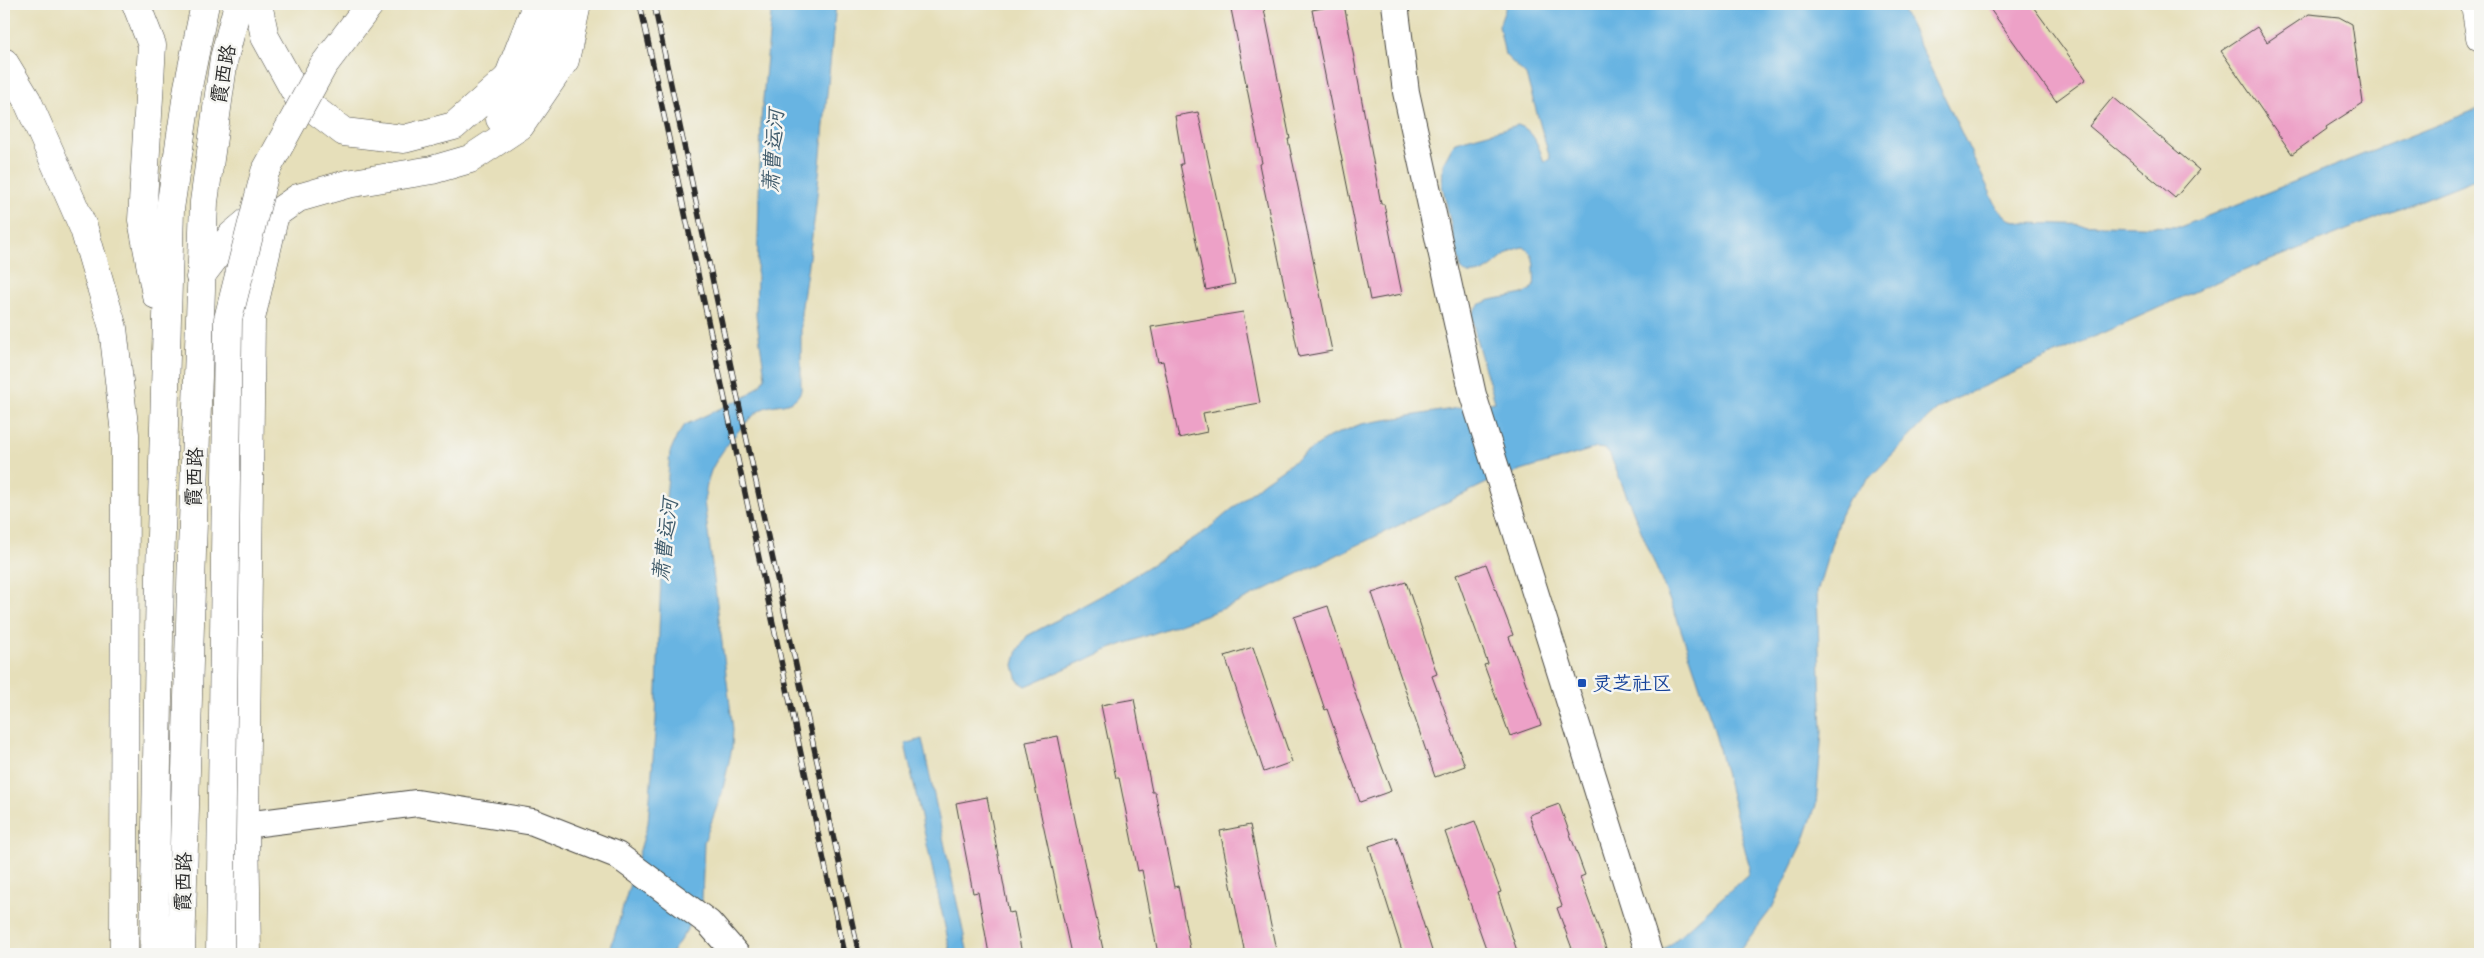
<svg xmlns="http://www.w3.org/2000/svg" width="2484" height="958" font-family="'Indie Flower','LXGW WenKai TC',sans-serif">
  <style>
    .water { fill: #68b4e2; stroke: #4a7086 }
    .building { fill: #eda1c7 }
    .lines { fill: none; stroke-linecap: round; stroke-linejoin: round }
    .minor-casing { stroke: #474640; stroke-width: 28 }
    .major-casing { stroke: #474640; stroke-width: 29 }
    .highway-casing { stroke: #474640; stroke-width: 29 }
    .minor { stroke: #fff; stroke-width: 26 }
    .major { stroke: #fff; stroke-width: 28 }
    .highway { stroke: #fff; stroke-width: 28 }
    .rail-casing { stroke: #2b2b2b; stroke-width: 5.5 }
    .rail { stroke: #f6f6f2; stroke-width: 4; stroke-dasharray: 11; stroke-linecap: butt }
    .major-bridge-casing { stroke: #474640; stroke-width: 29; stroke-linecap: butt }
    .major-bridge { stroke: #fff; stroke-width: 28 }
    .transit-dot { fill: #1a4fb4; stroke: #f6f6f2; stroke-width: 2 }
    .labels { text-anchor: middle; stroke-width: 5; stroke-linejoin: round; paint-order: stroke }
    .street-label { font-size: 20px; fill: #2b2b2b; stroke: #f6f6f2 }
    .transit-label { font-size: 20px; fill: #164399; stroke: #f6f6f2; text-anchor: start }
    .water-label { font-size: 21px; font-style: italic; fill: #405b6b; stroke: #f6f6f2 }
  </style>
  <rect width="100%" height="100%" fill="#f6f6f2"/>
  <filter id="ink" filterUnits="userSpaceOnUse"><feTurbulence type="fractalNoise" baseFrequency=".02" numOctaves="2"/><feDisplacementMap in="SourceGraphic" scale="10" xChannelSelector="R" yChannelSelector="G"/><feConvolveMatrix kernelMatrix="1 2 1 2 8 2 1 2 1" color-interpolation-filters="sRGB"/></filter>
  <filter id="wash" filterUnits="userSpaceOnUse"><feTurbulence type="fractalNoise" baseFrequency=".0096" numOctaves="4" result="noise"/><feDisplacementMap in="SourceGraphic" scale="20" xChannelSelector="R" yChannelSelector="G"/><feGaussianBlur stdDeviation="1.12" result="paint"/><feColorMatrix in="noise" values="0 0 0 0 0 0 0 0 0 0 0 0 0 0 0 0 0 1.4 0 .05"/><feComposite in="paint" operator="in"/></filter>
  <g filter="url(#wash)">
    <rect width="100%" height="100%" fill="#e6dfba"/>
    <g class="water">
      <path d="M772,4H836L815,215L801,313V390C795,408 776,402 762,409C747,418 718,454 711,471C707,481 706,491 704,501L733,729L732,748L722,793L704,842L702,900L698,913L671,954H609L648,823L656,720L662,544L670,452L677,436L685,425L747,396L760,385L765,377L756,315L761,120Z"/>
      <path d="M1507,4H1900L1998,209L2009,219L2023,223L2180,227L2480,108V177L2223,279L1944,404L1929,417L1848,500L1840,516L1817,592L1822,732L1816,805L1803,843L1772,908L1737,954H1660L1748,874L1749,865L1712,722L1678,621L1610,455L1605,449L1596,448L1495,479L1233,605L1110,649L1026,686L1018,681L1014,665L1018,650L1027,636L1108,592L1207,530L1264,482L1329,437L1361,424L1495,402C1491,386 1469,325 1473,313C1482,291 1526,303 1534,285C1535,281 1534,275 1534,270C1534,259 1532,254 1524,247C1501,249 1493,277 1468,274L1461,269L1442,185L1443,164L1455,142L1518,125C1534,130 1539,147 1544,162L1550,159L1526,75L1505,55L1499,26Z"/>
      <path d="M922,739L968,954H951L905,744Z"/>
    </g>
    <g id="blocks">
      <g class="building">
        <path d="M1230,4H1263L1290,139H1288L1332,351L1299,357L1259,164L1262,163Z"/>
        <path d="M1344,4L1381,204H1384L1402,294L1370,300L1312,10Z"/>
        <path d="M1998,4H2031L2086,79L2056,101L1990,9Z"/>
        <path d="M2309,14L2339,17L2352,24L2363,103L2326,127L2327,129L2292,154L2221,51L2257,27L2267,42Z"/>
        <path d="M2113,97L2199,170L2175,198L2089,126Z"/>
        <path d="M1198,112L1235,284L1206,290L1180,164H1183L1175,116Z"/>
        <path d="M1243,312L1260,403L1203,413L1207,432L1179,438L1163,361L1158,362L1151,327Z"/>
        <path d="M1486,564L1513,635L1509,637L1541,725L1510,736L1484,665L1488,664L1456,575Z"/>
        <path d="M1406,582L1437,674L1432,676L1465,766L1435,777L1372,593Z"/>
        <path d="M1328,606L1357,699L1391,791L1360,802L1327,709L1325,710L1294,617Z"/>
        <path d="M1253,647L1292,762L1264,772L1225,656Z"/>
        <path d="M1134,699L1152,792H1155L1174,887L1178,886L1191,954H1158L1142,870L1138,871L1119,778H1116L1101,705Z"/>
        <path d="M1058,736L1077,829L1104,954H1071L1041,815L1026,742Z"/>
        <path d="M987,797L1009,913L1014,912L1022,954H989L978,892L973,893L956,803Z"/>
        <path d="M1559,804L1585,875L1580,877L1608,954H1574L1557,908L1562,906L1529,815Z"/>
        <path d="M1475,821L1501,892L1498,893L1518,954H1488L1445,832Z"/>
        <path d="M1250,825L1276,950L1256,954H1245L1220,831Z"/>
        <path d="M1396,837L1433,954H1403L1369,846Z"/>
      </g>
    </g>
  </g>
  <g filter="url(#ink)">
    <use href="#blocks" fill-opacity="0" stroke="#474640" stroke-width="1"/>
    <g class="lines">
      <defs>
        <g id="minor">
          <path d="M1395,4L1406,92L1473,395L1649,954"/>
          <path d="M245,825L417,803L533,822L617,855L709,923L736,954"/>
        </g>
        <g id="major">
          <path d="M136,4L152,45L142,220L156,295"/>
          <path d="M258,4L265,37L298,97L344,132L404,139L454,126L508,78L534,11L533,4"/>
          <path d="M4,62L27,100L84,229L113,328L125,434L124,954"/>
          <path d="M500,119L511,109L543,50L552,4"/>
          <path d="M200,277L232,235L263,209"/>
          <path d="M154,954L160,572L170,209L188,87L205,4"/>
          <path d="M181,954L192,551L204,202L224,58L238,4"/>
          <path d="M247,954L245,825L251,319L275,214L298,198L347,184L432,170L470,159L520,126L565,60L577,4"/>
        </g>
        <path id="highway" d="M2475,4L2480,37"/>
      </defs>
      <use href="#minor" class="minor-casing"/>
      <use href="#major" class="major-casing"/>
      <use href="#highway" class="highway-casing"/>
      <use href="#minor" class="minor"/>
      <use href="#major" class="major"/>
      <use href="#highway" class="highway"/>
      <defs>
        <g id="rail">
          <path d="M640,4L844,954"/>
          <path d="M654,4L734,381L859,954"/>
        </g>
      </defs>
      <use href="#rail" class="rail-casing"/>
      <use href="#rail" class="rail"/>
      <defs>
        <path id="major-bridge" d="M220,954L228,319L265,172L323,66L370,4"/>
      </defs>
      <use href="#major-bridge" class="major-bridge-casing"/>
      <use href="#major-bridge" class="major-bridge"/>
    </g>
  </g>
  <rect class="transit-dot" x="1577" y="678" width="10" height="10" rx="2.5"/>
  <g class="labels">
    <g class="street-label">
      <text transform="translate(223 74) rotate(-80)" y="7">霞西路</text>
      <text transform="translate(194 477) rotate(-88)" y="7">霞西路</text>
      <text transform="translate(183 882) rotate(-89)" y="7">霞西路</text>
    </g>
    <g class="transit-label">
      <text x="1592" y="690">灵芝社区</text>
    </g>
    <g class="water-label">
      <text transform="translate(773 151) rotate(-86)" y="7">萧曹运河</text>
      <text transform="translate(665 540) rotate(-83)" y="7">萧曹运河</text>
    </g>
  </g>
  <rect width="2484" height="958" fill="none" stroke="#f6f6f2" stroke-width="20"/>
</svg>
